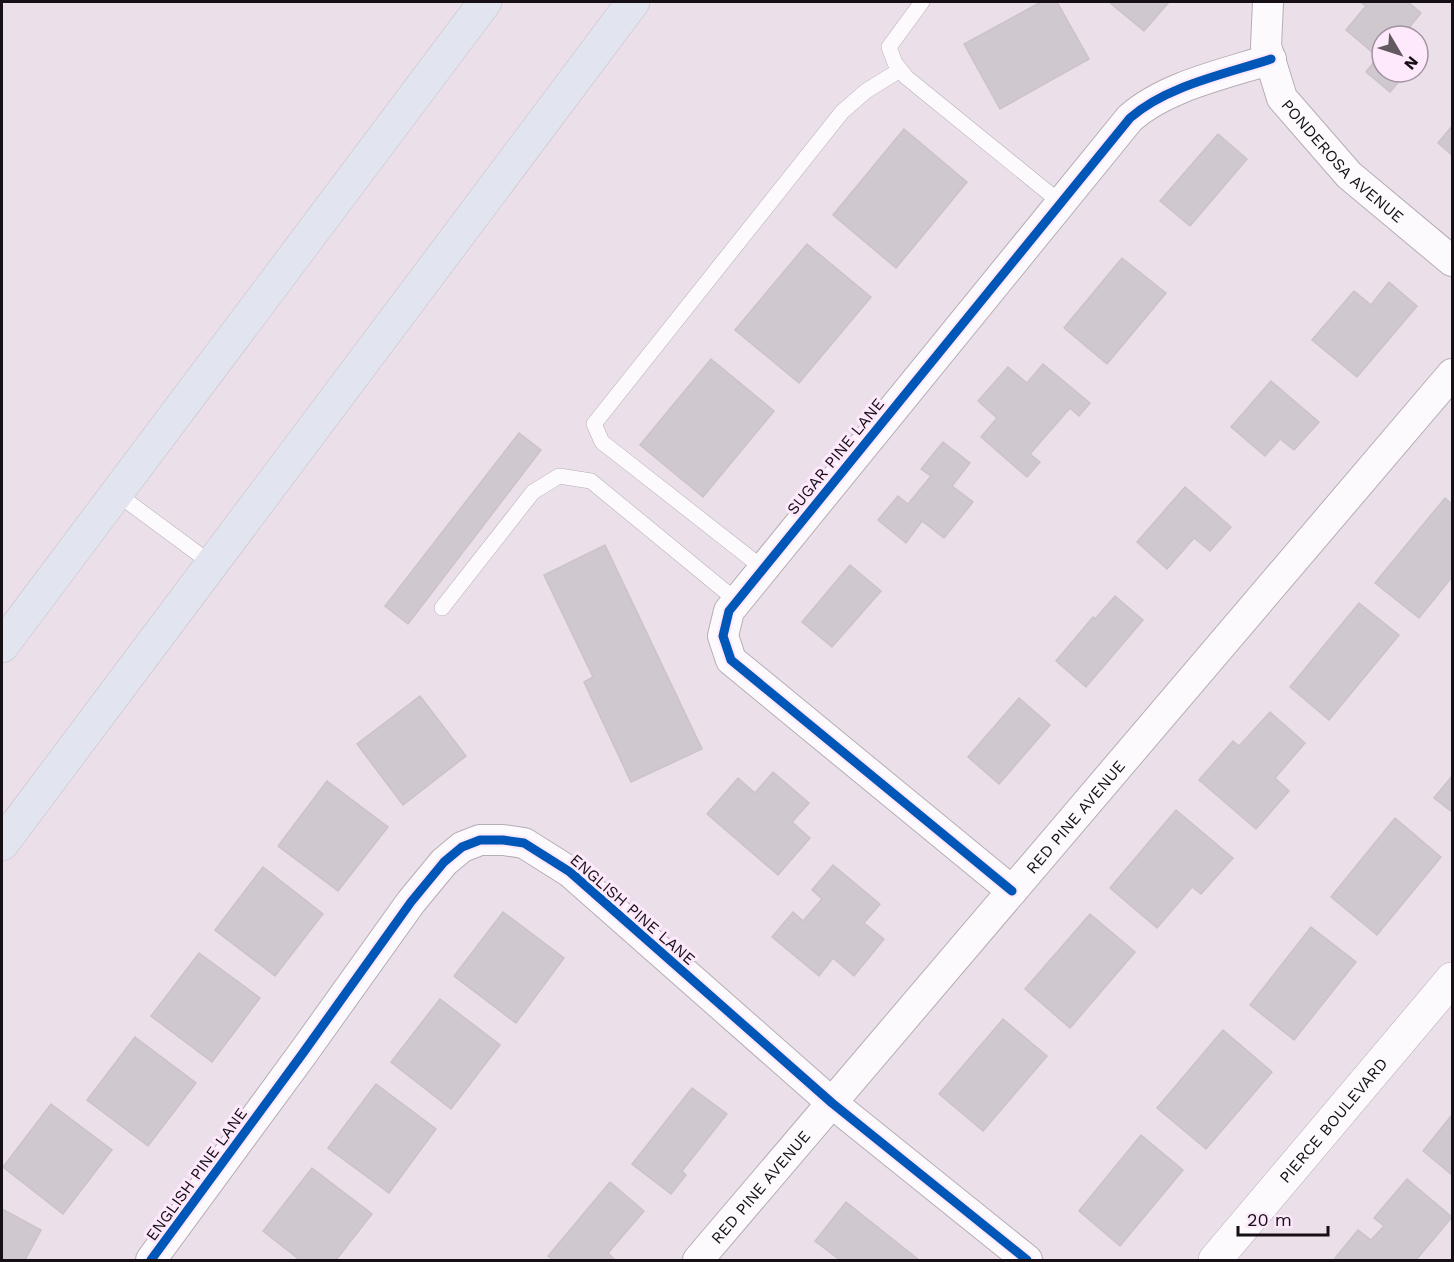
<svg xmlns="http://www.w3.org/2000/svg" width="1454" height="1262" font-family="'Work Sans',sans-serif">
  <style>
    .building { fill: #d0c8cf; stroke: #cbc2ca; stroke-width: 1.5 }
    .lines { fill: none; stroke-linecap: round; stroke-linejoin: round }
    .service-casing { stroke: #b6adb5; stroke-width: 16 }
    .minor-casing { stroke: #b6adb5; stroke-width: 32 }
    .tertiary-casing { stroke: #b6adb5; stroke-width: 34 }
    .motorway-casing { stroke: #c5bfc4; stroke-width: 34 }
    .service { stroke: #fcfafc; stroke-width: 15 }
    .minor { stroke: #fcfafc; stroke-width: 30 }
    .tertiary { stroke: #fcfafc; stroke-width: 33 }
    .motorway { stroke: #e2e5f0; stroke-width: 33 }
    .cycleway-casing { stroke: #fde9fb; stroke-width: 13 }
    .cycleway { stroke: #0057b8; stroke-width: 9 }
    .labels { text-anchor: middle; stroke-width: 6; stroke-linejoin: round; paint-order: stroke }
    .street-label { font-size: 16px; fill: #160f15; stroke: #fde9fb }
  </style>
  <rect width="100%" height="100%" fill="#ebe0ea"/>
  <g class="building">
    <path d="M1041,2H1057L1089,59L1000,109L964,44Z"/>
    <path d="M1109,2H1169L1144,31Z"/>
    <path d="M1360,2H1408L1421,13L1402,36H1382V72H1407L1390,92L1366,72L1378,57L1346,30L1366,6Z"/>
    <path d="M1452,126V155L1438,143Z"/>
    <path d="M904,129L967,182L896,268L833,215Z"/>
    <path d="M1218,134L1247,159L1190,226L1160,201Z"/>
    <path d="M807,244L871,297L799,383L735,330Z"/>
    <path d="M1122,258L1166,293L1107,364L1064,328Z"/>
    <path d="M1389,282L1417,306L1357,377L1312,340L1354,291L1371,305Z"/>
    <path d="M711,359L774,411L703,497L640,445Z"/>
    <path d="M1043,364L1090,403L1079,416L1070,408L1030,454L1040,462L1027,477L981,437L997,418L978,401L1008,367L1027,383Z"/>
    <path d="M1271,381L1319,422L1294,450L1280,439L1265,456L1231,427Z"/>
    <path d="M519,433L541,450L408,624L385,606Z"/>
    <path d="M943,442L970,463L952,486L973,502L944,538L922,521L906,543L878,520L898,496L908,504L931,476L921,469Z"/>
    <path d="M1185,487L1231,527L1210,551L1194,538L1167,569L1137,542Z"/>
    <path d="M1445,498L1452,504V577L1419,618L1375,583Z"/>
    <path d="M605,545L702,749L631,782L584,682L593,677L544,575Z"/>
    <path d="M850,565L881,591L832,647L802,622Z"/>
    <path d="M1115,596L1143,620L1086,687L1056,661L1093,617L1095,619Z"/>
    <path d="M1359,603L1399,635L1329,720L1290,687Z"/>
    <path d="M420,696L466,756L403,805L357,744Z"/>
    <path d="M1019,698L1050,725L999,784L968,757Z"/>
    <path d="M1270,712L1305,743L1275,778L1289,791L1256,829L1199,780L1233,741L1239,746Z"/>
    <path d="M773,772L809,803L792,822L810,838L778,875L707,814L738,778L755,793Z"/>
    <path d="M1452,776V812L1434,798Z"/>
    <path d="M327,781L388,827L338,891L278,846Z"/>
    <path d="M1176,810L1233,858L1201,894L1192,887L1157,928L1110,888Z"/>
    <path d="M1395,818L1441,857L1377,935L1331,897Z"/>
    <path d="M833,865L880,904L864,923L884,939L854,976L833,958L819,976L772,937L793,912L803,921L822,899L812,890Z"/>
    <path d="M263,867L323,914L275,976L215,930Z"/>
    <path d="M503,912L564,958L516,1023L454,976Z"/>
    <path d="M1090,914L1135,952L1070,1028L1025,989Z"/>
    <path d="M1311,927L1356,962L1294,1040L1250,1005Z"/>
    <path d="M199,953L260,998L212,1062L151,1016Z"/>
    <path d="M440,999L500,1045L451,1109L391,1062Z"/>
    <path d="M1003,1019L1047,1056L983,1131L939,1094Z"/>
    <path d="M1223,1030L1272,1072L1206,1149L1157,1108Z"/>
    <path d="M135,1037L196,1083L148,1146L87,1100Z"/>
    <path d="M376,1084L436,1129L389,1193L328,1148Z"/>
    <path d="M692,1088L727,1114L682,1171L686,1175L671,1194L632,1164Z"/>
    <path d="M51,1104L112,1150L63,1214L3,1167Z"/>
    <path d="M1452,1115V1175L1423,1151Z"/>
    <path d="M1141,1135L1183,1170L1120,1246L1079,1211Z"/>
    <path d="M312,1168L372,1214L336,1260H300L263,1231Z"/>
    <path d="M1407,1179L1452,1217L1416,1260H1338L1335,1258L1358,1230L1371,1240L1384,1226L1374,1218Z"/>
    <path d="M610,1182L644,1211L608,1253L614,1259L613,1260H554L548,1256Z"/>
    <path d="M846,1202L919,1260H840L815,1241Z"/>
    <path d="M2,1209L41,1230L25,1260H2Z"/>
  </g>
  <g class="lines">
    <defs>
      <g id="service">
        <path d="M922,2L889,47L895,63L906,77L1061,203"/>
        <path d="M116,493L212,564"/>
        <path d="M764,569L602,442L594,424L842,112L866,91L900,70"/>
        <path d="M442,608L533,492L559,476L591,481L737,601"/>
      </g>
      <g id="minor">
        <path id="s1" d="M1268,2L1266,46L1282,98L1349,175L1452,261"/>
        <path d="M1012,891L731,660L723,636L729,611L1130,118C1166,86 1225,74 1271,59"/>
        <path d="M151,1260L303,1053L411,902L444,862L462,847L480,840H503L524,843L570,872L832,1103L1027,1260"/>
        <path id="s2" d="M698,1260L1452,374"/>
      </g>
      <g id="tertiary">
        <path id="s3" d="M1215,1260L1452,979"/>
      </g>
      <g id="motorway">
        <path d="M2,646L485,2"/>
        <path d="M2,844L633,2"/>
      </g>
    </defs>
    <use href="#service" class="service-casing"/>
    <use href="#minor" class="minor-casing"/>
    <use href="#tertiary" class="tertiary-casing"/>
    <use href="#motorway" class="motorway-casing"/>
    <use href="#service" class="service"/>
    <use href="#minor" class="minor"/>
    <use href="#tertiary" class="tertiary"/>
    <use href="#motorway" class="motorway"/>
    <defs>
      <g id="cycleway">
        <path d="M1012,891L731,660L723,636L729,611L1130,118C1166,86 1225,74 1271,59"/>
        <path d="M151,1260L303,1053L411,902L444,862L462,847L480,840H503L524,843L570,872L832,1103L1027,1260"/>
      </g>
    </defs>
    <use href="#cycleway" class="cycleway-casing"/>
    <use href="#cycleway" class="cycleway"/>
  </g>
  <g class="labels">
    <g class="street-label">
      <text dy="6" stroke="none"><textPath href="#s1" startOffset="186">PONDEROSA AVENUE</textPath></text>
      <text transform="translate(835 456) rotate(-51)" y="6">SUGAR PINE LANE</text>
      <text dy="6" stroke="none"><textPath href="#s2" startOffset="582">RED PINE AVENUE</textPath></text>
      <text transform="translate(633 909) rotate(41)" y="6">ENGLISH PINE LANE</text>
      <text dy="6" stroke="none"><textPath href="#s3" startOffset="183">PIERCE BOULEVARD</textPath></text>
      <text transform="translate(196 1174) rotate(-54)" y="6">ENGLISH PINE LANE</text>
      <text dy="6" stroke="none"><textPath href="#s2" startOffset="96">RED PINE AVENUE</textPath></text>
    </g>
  </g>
  <rect width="1454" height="1262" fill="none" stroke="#160f15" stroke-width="6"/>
  <g transform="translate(1400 54) rotate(129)"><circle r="28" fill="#fde9fb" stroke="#a1929f" stroke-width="1.5"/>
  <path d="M0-4.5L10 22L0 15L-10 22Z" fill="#615860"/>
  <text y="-9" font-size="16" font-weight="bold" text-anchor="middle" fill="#160f15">N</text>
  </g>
  <path d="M1238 1226v9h90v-9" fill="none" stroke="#160f15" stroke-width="3"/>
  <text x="1247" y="1226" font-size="18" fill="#160f15" stroke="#fde9fb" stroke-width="4.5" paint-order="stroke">20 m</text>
</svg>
